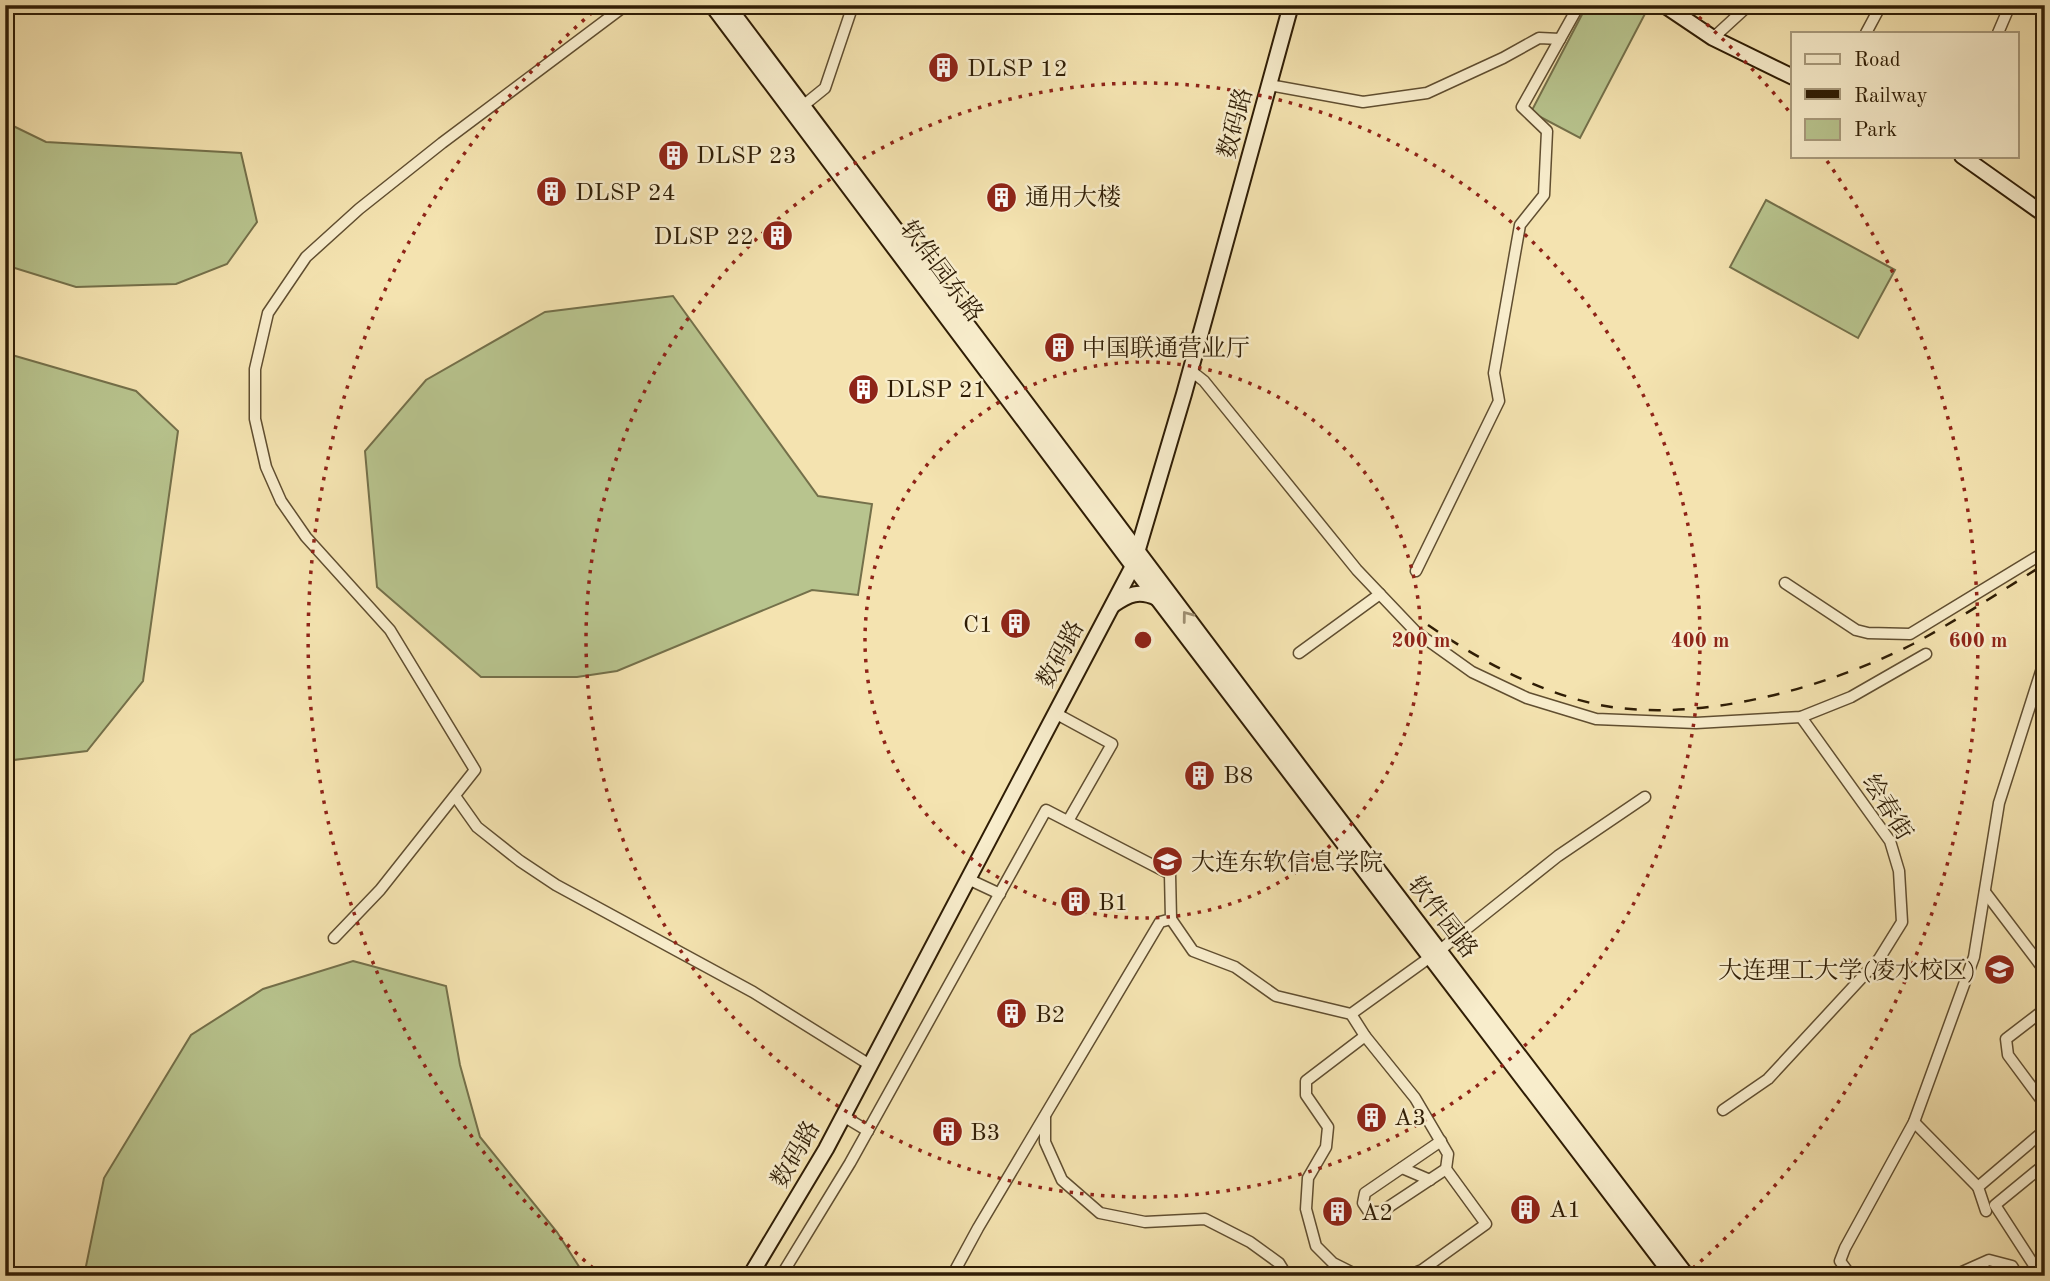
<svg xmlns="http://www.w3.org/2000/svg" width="2050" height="1281" font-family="'Old Standard TT','Noto Serif SC',serif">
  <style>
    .green { fill: #b8c48e; stroke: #74704a; stroke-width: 2 }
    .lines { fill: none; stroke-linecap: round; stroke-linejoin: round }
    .street-casing { stroke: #604e30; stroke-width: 13 }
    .secondary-casing { stroke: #2f1d05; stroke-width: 18 }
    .street { stroke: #f8edcc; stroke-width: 10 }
    .secondary { stroke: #f8edcc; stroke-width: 14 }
    .rail { stroke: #2f1d05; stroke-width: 2.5; stroke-dasharray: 12 12; stroke-linecap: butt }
    .oneway { stroke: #9e8f72 }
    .ring { fill: none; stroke: #8f2418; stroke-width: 3.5; stroke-dasharray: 3.5 7 }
    .labels { text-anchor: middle; stroke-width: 5; stroke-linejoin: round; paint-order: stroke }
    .poi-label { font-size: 24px; fill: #2f1d05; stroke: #f8edcc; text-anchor: start }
    .street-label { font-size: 24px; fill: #2f1d05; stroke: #f8edcc }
    .centre { fill: #8f2418; stroke: #f8edcc; stroke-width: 3.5 }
    .ring-label { font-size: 21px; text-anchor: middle; font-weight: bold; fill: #8f2418; stroke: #f8edcc; stroke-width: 5; stroke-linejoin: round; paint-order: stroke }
  </style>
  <rect width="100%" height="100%" fill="#f4e3b0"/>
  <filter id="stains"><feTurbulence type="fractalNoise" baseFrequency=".00286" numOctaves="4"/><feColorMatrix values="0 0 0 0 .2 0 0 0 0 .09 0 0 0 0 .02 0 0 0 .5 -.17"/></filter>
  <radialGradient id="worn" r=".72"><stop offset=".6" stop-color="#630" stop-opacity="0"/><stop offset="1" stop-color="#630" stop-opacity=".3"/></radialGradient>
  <g class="green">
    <path d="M1587,5H1637L1647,10L1580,138L1531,112Z"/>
    <path d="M5,122L46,142L241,153L257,222L227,264L176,284L76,287L5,265Z"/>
    <path d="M1766,200L1895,270L1858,338L1730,267Z"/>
    <path d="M673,296L818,496L872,504L858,595L812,590L617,671L577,677H481L377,587L365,451L426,380L545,312Z"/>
    <path d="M5,353L136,391L178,431L143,681L87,751L5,761Z"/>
    <path d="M353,961L446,986L460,1065L480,1137L557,1232L585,1276H84L104,1178L191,1035L263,989Z"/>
  </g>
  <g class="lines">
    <defs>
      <g id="street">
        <path d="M1866,33L1881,5"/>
        <path d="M1998,33L2010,5"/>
        <path d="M1713,38L1749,5"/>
        <path d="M1269,85L1363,102L1427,93L1503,58L1539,38L1560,39"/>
        <path d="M804,105L825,88L853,5"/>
        <path d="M1190,370L1204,381L1357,570L1416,632L1472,672L1527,698L1596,719L1696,723L1801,717L1851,697L1926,654"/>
        <path d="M1416,571L1499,401L1494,373L1520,225L1544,195L1547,131L1522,107L1579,5"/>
        <path d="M1785,583L1856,630L1868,633L1910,634L2045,552"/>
        <path d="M1299,653L1380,594"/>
        <path d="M1055,713L1112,744L1068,821"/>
        <path d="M455,796L477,827L520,861L556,885L753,992L870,1065"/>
        <path d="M968,879L1000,894"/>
        <path d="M1985,892L2045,971"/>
        <path d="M1171,919L1193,951L1235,967L1276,996L1351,1014L1440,950L1558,856L1645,797"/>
        <path d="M334,938L380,890L475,770L390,630L306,537L281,501L266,467L255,419V369L268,313L306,257L359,209L442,143L626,5"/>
        <path d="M2045,1009L2006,1039L2008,1055L2045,1105"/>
        <path d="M1351,1014L1365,1036L1415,1098L1448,1154L1446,1169L1486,1224L1422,1270L1407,1276"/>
        <path d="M1723,1110L1768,1079L1879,959L1902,922L1899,871L1890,841L1801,717"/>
        <path d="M843,1116L868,1131"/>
        <path d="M1045,1117V1142L1062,1180L1100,1213L1145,1222L1205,1219L1250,1242L1279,1263L1287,1276"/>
        <path d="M1914,1122L1978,1187"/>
        <path d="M1441,1141L1365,1193L1363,1203L1369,1212H1381L1446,1169"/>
        <path d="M1402,1168L1430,1180"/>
        <path d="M1986,1211L1978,1187L2045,1130"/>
        <path d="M781,1276L850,1163L1046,810L1170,874L1171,919L1160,922L978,1228L952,1276"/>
        <path d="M1359,1276L1333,1263L1316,1246L1306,1209L1308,1178L1326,1147L1328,1127L1306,1095V1081L1365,1036"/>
        <path d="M1851,1276L1840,1261L1845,1248L1914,1122L1974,957L1999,803L2045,659"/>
        <path d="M1953,1276L1989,1260L2012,1266L2018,1276"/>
        <path d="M2041,1276L1995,1205L2045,1164"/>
      </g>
      <g id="secondary">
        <path d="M712,5L1157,598L1673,1276"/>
        <path d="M727,5L1314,786L1687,1276"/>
        <path d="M1664,5L1713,38L1793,77"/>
        <path d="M1962,156L2045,215"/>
        <path d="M1113,605C1129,594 1139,590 1157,598"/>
        <path d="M750,1276L826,1149L1133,566L1184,394L1291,5"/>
      </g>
    </defs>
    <use href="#street" class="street-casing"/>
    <use href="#secondary" class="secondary-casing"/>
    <use href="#street" class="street"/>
    <use href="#secondary" class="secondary"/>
    <path class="rail" d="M1428,625C1481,661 1537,692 1600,705C1698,724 1826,688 1913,644C1958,620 2001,591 2045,564"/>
  </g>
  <defs><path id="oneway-chevron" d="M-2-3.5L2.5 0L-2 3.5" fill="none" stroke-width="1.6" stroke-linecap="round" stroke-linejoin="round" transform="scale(1.75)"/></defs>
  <use class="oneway" href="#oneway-chevron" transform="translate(1187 616) rotate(-127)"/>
  <g class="ring">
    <circle cx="1143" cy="640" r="278"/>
    <circle cx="1143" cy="640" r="557"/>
    <path d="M601 1275A835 835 0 0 1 595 10M1691 10A835 835 0 0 1 1792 115M1827 161A835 835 0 0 1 1685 1275"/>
  </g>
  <defs>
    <symbol id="building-disc" viewBox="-11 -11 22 22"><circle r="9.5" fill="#8f2418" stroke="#f8edcc"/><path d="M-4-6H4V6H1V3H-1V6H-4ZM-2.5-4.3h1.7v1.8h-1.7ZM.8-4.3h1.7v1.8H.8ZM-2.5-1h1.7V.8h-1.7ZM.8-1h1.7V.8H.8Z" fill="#fff"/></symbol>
    <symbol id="university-disc" viewBox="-11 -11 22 22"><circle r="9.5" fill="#8f2418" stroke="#f8edcc"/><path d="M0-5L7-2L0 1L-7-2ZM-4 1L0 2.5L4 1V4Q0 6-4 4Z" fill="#fff"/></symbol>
  </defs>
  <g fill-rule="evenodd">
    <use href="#building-disc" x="926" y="50" width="35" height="35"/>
    <use href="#building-disc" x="656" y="138" width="35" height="35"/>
    <use href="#building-disc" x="534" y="174" width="35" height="35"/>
    <use href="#building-disc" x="984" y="180" width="35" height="35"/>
    <use href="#building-disc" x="760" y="218" width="35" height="35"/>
    <use href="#building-disc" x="1042" y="330" width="35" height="35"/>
    <use href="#building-disc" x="846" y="372" width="35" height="35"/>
    <use href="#building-disc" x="998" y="606" width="35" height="35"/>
    <use href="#building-disc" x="1182" y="758" width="35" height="35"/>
    <use href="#university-disc" x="1150" y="844" width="35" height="35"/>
    <use href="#building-disc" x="1058" y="884" width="35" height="35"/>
    <use href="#university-disc" x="1982" y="952" width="35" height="35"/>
    <use href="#building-disc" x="994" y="996" width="35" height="35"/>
    <use href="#building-disc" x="1354" y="1100" width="35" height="35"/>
    <use href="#building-disc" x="930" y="1114" width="35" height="35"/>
    <use href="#building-disc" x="1508" y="1192" width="35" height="35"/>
    <use href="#building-disc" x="1320" y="1194" width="35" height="35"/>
  </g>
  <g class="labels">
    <g class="poi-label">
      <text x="967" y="76">DLSP 12</text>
      <text x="696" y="163">DLSP 23</text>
      <text x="575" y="200">DLSP 24</text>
      <text x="1025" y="205">通用大楼</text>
      <text x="754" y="244" text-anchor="end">DLSP 22</text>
      <text x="1082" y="356">中国联通营业厅</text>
      <text x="886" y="397">DLSP 21</text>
      <text x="993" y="632" text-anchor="end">C1</text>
      <text x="1223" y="783">B8</text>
      <text x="1191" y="870">大连东软信息学院</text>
      <text x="1098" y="910">B1</text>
      <text x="1976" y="978" text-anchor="end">大连理工大学(凌水校区)</text>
      <text x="1035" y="1022">B2</text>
      <text x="1394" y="1125">A3</text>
      <text x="970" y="1140">B3</text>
      <text x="1549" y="1217">A1</text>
      <text x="1361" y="1220">A2</text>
    </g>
    <g class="street-label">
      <text transform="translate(1235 123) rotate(-75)" y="8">数码路</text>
      <text transform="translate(942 271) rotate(53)" y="8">软件园东路</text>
      <text transform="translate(1060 654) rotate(-62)" y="8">数码路</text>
      <text transform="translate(1888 807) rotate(58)" y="8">绘春街</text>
      <text transform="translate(1443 917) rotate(52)" y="8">软件园路</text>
      <text transform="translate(795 1154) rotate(-60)" y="8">数码路</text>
    </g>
  </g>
  <circle cx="1143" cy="640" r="10" class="centre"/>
  <g class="ring-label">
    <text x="1421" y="647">200 m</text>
    <text x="1700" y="647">400 m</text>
    <text x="1978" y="647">600 m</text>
  </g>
  <rect width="2050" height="1281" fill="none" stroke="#f4e3b0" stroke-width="28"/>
  <rect x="7" y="7" width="2036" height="1267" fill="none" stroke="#2f1d05" stroke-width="3.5"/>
  <rect x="14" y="14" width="2022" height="1253" fill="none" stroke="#2f1d05" stroke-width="2"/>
  <rect x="1791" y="32" width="228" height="126" fill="#f8edcc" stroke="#a89a7c" stroke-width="2"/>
  <rect x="1805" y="54" width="35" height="10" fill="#f8edcc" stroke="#a89a7c" stroke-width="2"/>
  <text x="1854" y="66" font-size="21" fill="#2f1d05">Road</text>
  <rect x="1805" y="89" width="35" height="10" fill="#2f1d05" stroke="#a89a7c" stroke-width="2"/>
  <text x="1854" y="102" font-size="21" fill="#2f1d05">Railway</text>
  <rect x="1805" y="119" width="35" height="21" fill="#b8c48e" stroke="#a89a7c" stroke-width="2"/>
  <text x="1854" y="136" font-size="21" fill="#2f1d05">Park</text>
  <rect width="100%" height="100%" filter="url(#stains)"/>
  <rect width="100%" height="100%" fill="url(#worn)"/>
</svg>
